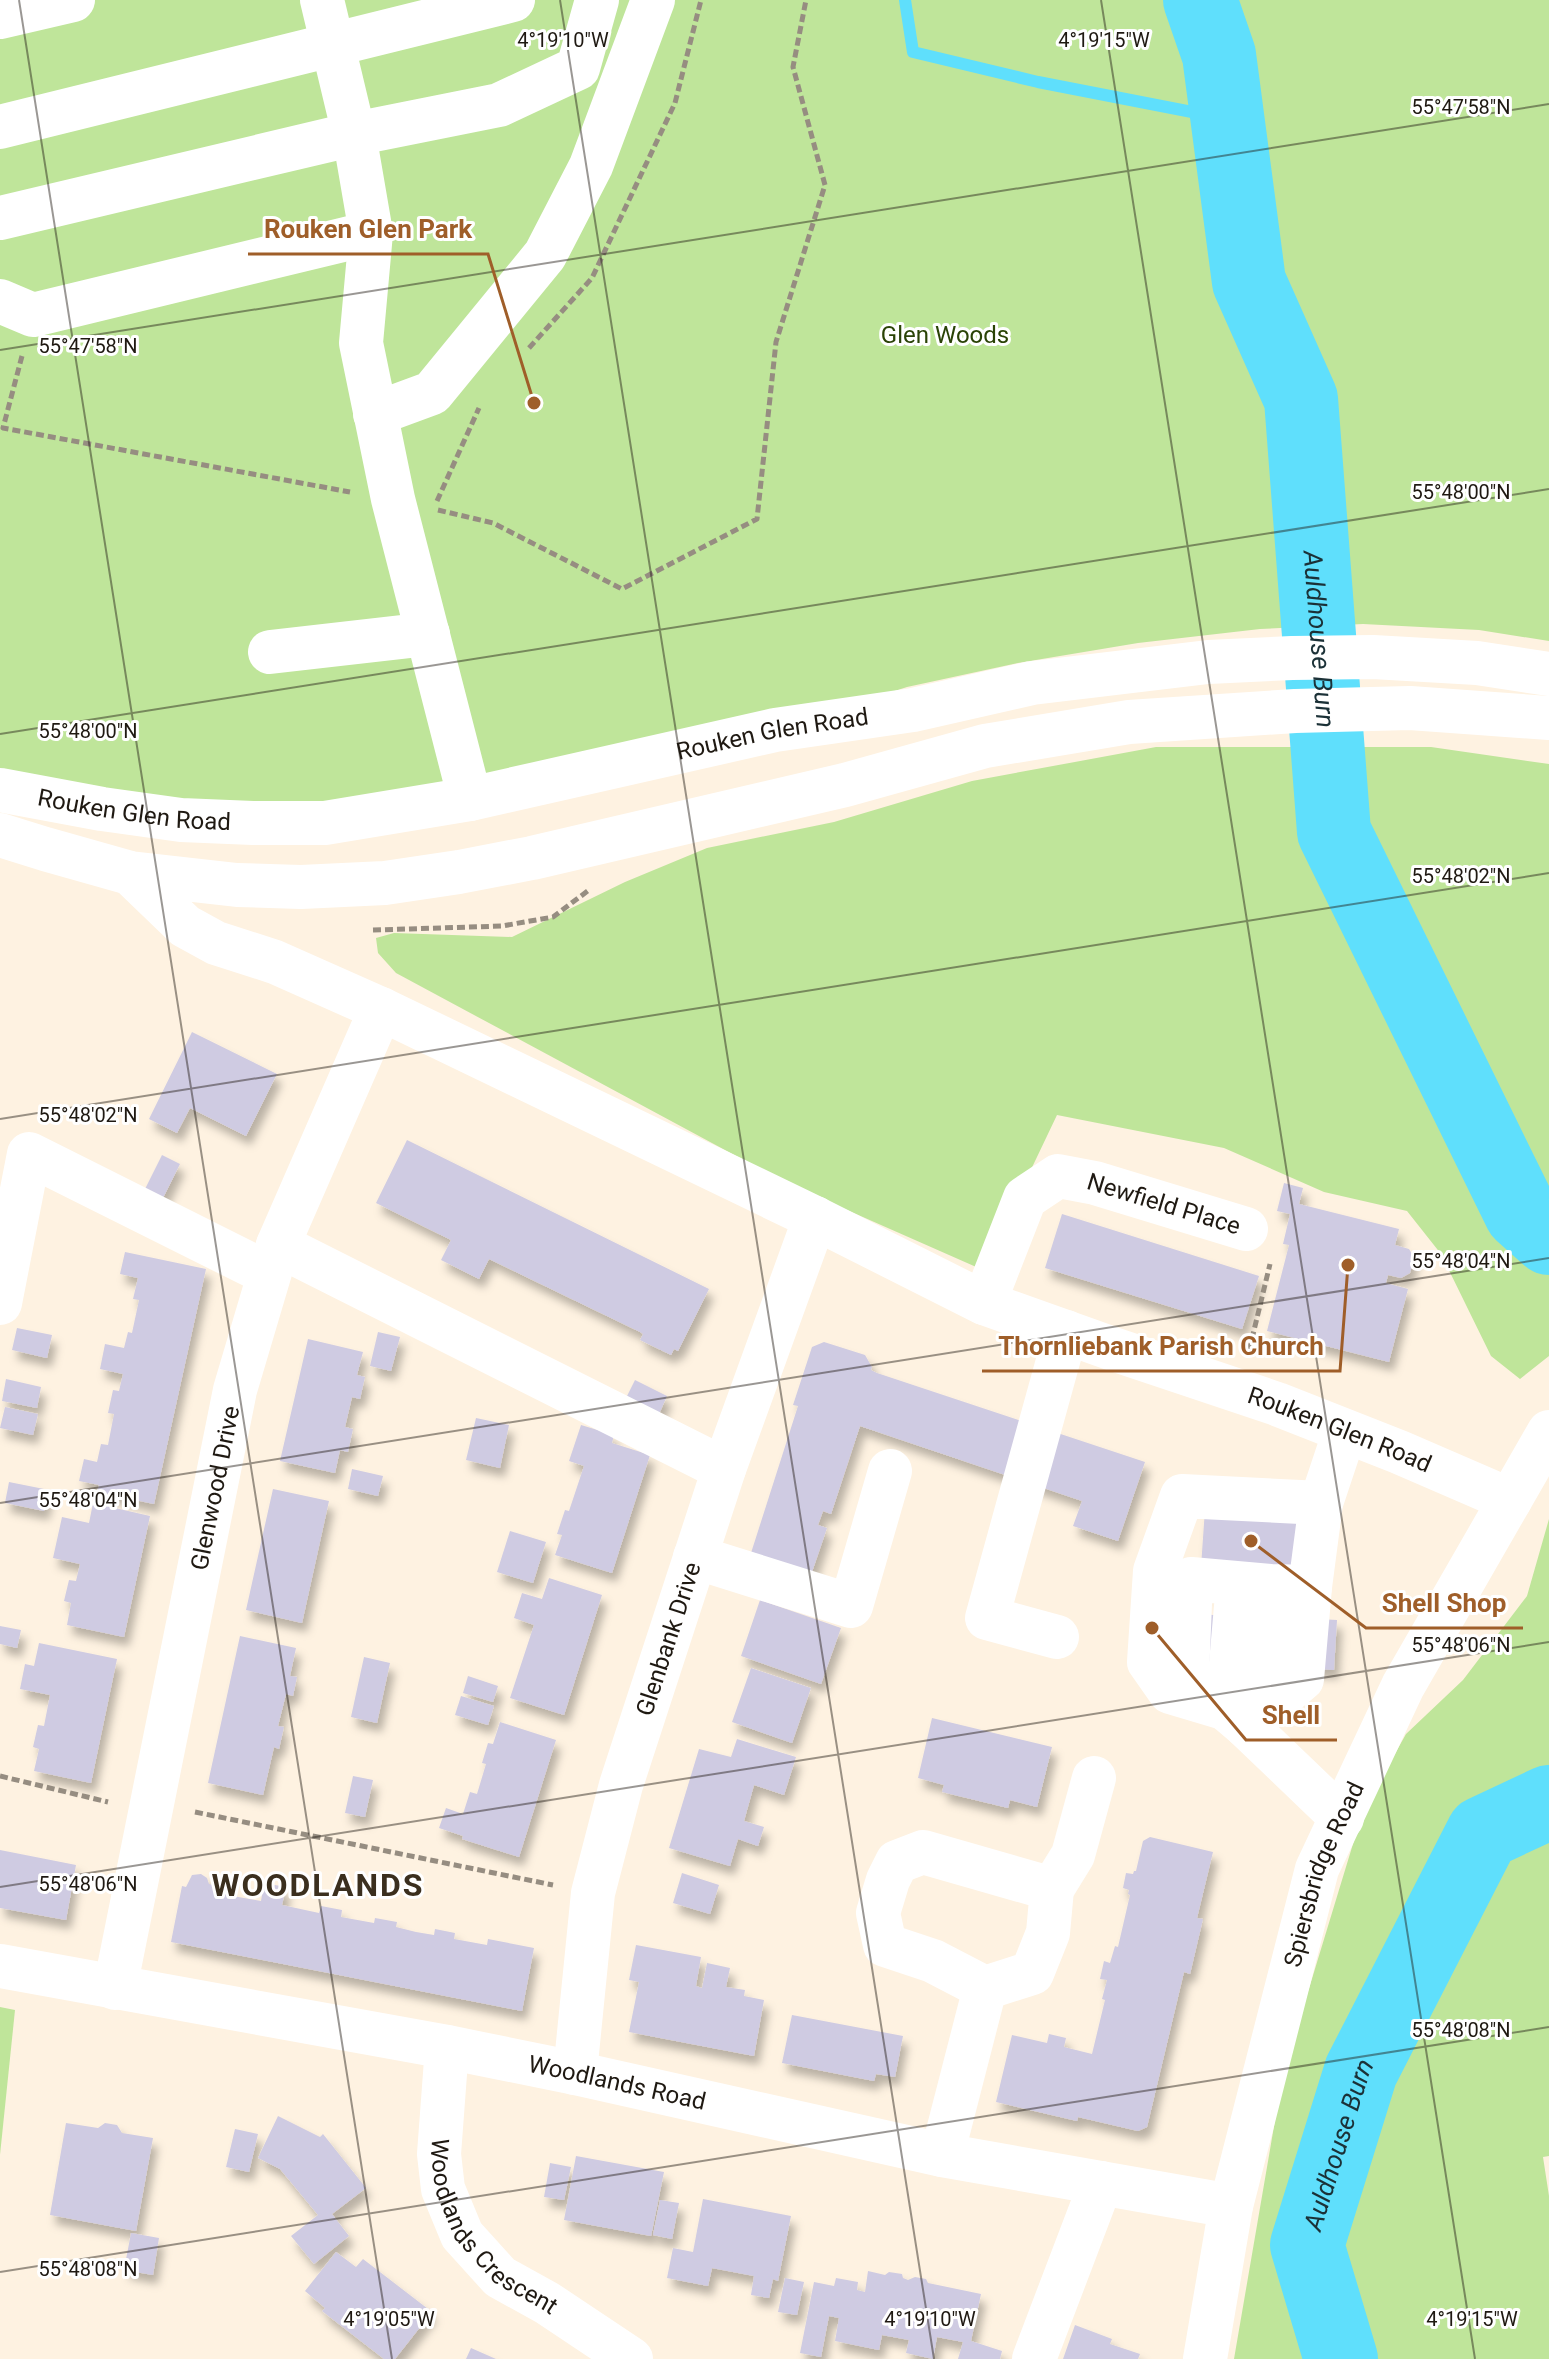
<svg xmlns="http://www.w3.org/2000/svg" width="1549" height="2359" font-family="Roboto,sans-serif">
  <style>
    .green { fill: #bfe59a }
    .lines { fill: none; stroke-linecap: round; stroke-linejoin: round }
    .stream { stroke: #5fdffc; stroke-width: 12 }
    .river { stroke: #5fdffc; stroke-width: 74 }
    .building { fill: #cfcbe2; filter: url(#shadow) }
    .path { stroke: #968d81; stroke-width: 5; stroke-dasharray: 8 4; stroke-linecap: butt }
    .minor { stroke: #fff; stroke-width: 44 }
    .major { stroke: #fff; stroke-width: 44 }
    .ticks { fill: none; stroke: #1f1912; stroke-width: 2; stroke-opacity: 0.45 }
    .labels { text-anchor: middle; stroke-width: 6; stroke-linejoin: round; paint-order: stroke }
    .park-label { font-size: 24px; fill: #2a4306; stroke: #fff }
    .street-label { font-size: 24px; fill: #1f1912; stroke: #fff }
    .water-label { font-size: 26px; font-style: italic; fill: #1b3137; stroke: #fff }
    .district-label { font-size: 32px; font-weight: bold; letter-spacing: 2px; fill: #3b2f1e; stroke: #fff }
    .ticks-label { font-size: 20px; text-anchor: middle; fill: #1f1912; stroke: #fff; stroke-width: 6; stroke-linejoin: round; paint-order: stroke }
    .leader { fill: none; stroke: #9f5e29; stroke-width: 3 }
    .callout-dot { fill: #9f5e29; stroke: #fff; stroke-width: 3 }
    .callout-label { font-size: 26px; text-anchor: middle; font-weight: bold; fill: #9f5e29; stroke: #fff; stroke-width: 6; stroke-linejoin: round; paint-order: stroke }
  </style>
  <defs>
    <filter id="shadow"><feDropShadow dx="5" dy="9" stdDeviation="4" flood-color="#0004"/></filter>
  </defs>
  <rect width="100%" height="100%" fill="#fef2e1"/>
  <g class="green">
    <path d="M0,0H1549V641L1479,630L1363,624L1260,629L1138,643L1018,663L907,687L775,730L387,814L0,790Z"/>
    <path d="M1156,747H1431L1549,764V1356L1520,1379L1491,1356L1441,1254L1407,1211L1324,1192L1224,1148L1057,1115L983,1270L788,1184L396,973L378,953L376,938L394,933L512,937L625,882L707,848L834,822L972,781Z"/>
    <path d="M1549,1519V2156L1543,2157L1549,2196V2359H1234L1283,2074L1363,1811L1406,1734L1463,1680L1527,1596Z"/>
    <path d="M0,2007L15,2010L0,2155Z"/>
  </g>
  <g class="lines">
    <path class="stream" d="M905,0L913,52L1038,82L1228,119"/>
    <g class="river">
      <path id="s1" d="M1200,0L1219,55L1249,282L1301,399L1334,832L1521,1213L1549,1238"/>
      <path id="s2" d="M1341,2359L1307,2245L1361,2071L1483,1833L1549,1802"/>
    </g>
  </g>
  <g class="building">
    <path d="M192,1032L277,1074L246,1136L190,1108L177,1133L149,1119Z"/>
    <path d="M407,1140L709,1289L678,1351L674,1349L671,1355L640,1340L643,1334L640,1332L489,1259L479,1279L441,1260L451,1240L376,1203Z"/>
    <path d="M162,1155L180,1164L160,1204L142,1195Z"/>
    <path d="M1284,1183L1303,1188L1299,1204L1399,1229L1395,1245L1409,1249L1414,1257L1410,1273L1401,1278L1388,1275L1386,1283L1408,1289L1389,1362L1267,1331L1289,1245L1283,1244L1290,1214L1277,1211Z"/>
    <path d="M1062,1214L1259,1276L1242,1329L1045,1268Z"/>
    <path d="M125,1252L206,1269L154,1504L97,1492L99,1485L79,1481L84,1459L97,1462L101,1444L108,1445L114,1414L108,1413L113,1390L119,1391L123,1374L100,1369L105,1344L124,1348L128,1332L132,1333L139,1300L133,1299L138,1278L120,1274Z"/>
    <path d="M17,1328L52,1335L47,1358L12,1350Z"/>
    <path d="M378,1332L400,1337L391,1371L370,1366Z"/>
    <path d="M308,1339L363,1352L357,1375L365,1377L360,1399L352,1397L345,1427L353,1429L348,1452L340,1450L335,1473L280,1461Z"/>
    <path d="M824,1342L865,1355L872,1367L871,1370L877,1373L1145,1462L1118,1541L1073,1526L1082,1501L860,1426L831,1514L823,1511L818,1525L827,1528L812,1572L751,1553L798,1406L793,1405L812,1347Z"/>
    <path d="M6,1379L41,1387L37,1408L2,1401Z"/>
    <path d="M635,1380L667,1396L659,1414L626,1398Z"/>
    <path d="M5,1407L38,1414L33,1435L0,1428Z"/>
    <path d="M476,1418L509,1425L500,1468L466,1460Z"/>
    <path d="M581,1425L614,1435L612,1443L650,1455L612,1573L555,1555L562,1535L557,1534L565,1510L569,1511L584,1466L569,1461Z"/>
    <path d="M352,1469L383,1476L378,1496L348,1489Z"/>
    <path d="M9,1482L49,1490L44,1511L5,1503Z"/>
    <path d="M273,1489L329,1501L302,1623L246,1610Z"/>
    <path d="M93,1503L150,1516L124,1637L67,1625L71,1603L64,1601L69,1580L76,1581L80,1564L53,1558L62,1517L89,1523Z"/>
    <path d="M1205,1509L1301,1515L1298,1573L1281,1617L1337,1620L1334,1670L1175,1662L1178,1613L1231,1616L1201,1567Z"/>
    <path d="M510,1531L546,1542L533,1583L497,1572Z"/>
    <path d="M549,1578L602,1595L564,1715L510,1698L534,1625L514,1618L522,1593L542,1599Z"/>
    <path d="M760,1600L841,1628L821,1684L741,1656Z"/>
    <path d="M0,1626L21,1630L17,1648L0,1644Z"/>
    <path d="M240,1636L296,1648L290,1676L297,1677L293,1696L286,1694L278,1726L284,1727L279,1749L274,1747L263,1795L208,1783Z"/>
    <path d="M39,1643L117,1659L91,1783L34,1771L39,1749L33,1747L38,1725L44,1726L50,1695L20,1689L25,1664L34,1666Z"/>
    <path d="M364,1657L390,1663L377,1723L351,1717Z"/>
    <path d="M751,1668L811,1688L792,1743L732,1722Z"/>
    <path d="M468,1676L498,1686L493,1702L463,1693Z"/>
    <path d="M461,1696L494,1706L488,1725L455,1715Z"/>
    <path d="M932,1718L1052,1747L1037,1807L1010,1800L1008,1808L942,1792L944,1785L918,1778Z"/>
    <path d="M500,1722L556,1740L519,1857L462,1839L463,1836L439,1828L446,1808L463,1814L470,1792L477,1794L486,1764L482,1763L488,1743L493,1744Z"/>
    <path d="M737,1739L796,1757L784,1795L754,1785L744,1821L764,1827L758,1846L738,1839L730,1866L669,1848L699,1749L731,1757Z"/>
    <path d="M353,1776L373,1780L365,1817L345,1813Z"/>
    <path d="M1150,1837L1213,1852L1197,1918L1203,1919L1190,1974L1184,1972L1147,2127L1138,2131L1078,2117L1077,2121L996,2102L1012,2035L1047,2043L1049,2034L1066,2038L1064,2047L1092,2054L1105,2000L1102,1999L1107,1980L1100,1979L1104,1961L1110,1963L1115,1946L1118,1947L1130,1895L1128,1894L1129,1890L1123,1888L1126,1873L1133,1874L1134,1871H1136L1143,1841Z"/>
    <path d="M0,1850L76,1865L66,1920L0,1908Z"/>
    <path d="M682,1873L719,1885L710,1914L673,1903Z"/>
    <path d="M201,1874L207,1878L209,1884L229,1888L227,1895L261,1901L264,1883L286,1887L282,1905L319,1913L321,1906L342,1910L341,1917L374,1923L375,1918L397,1922L396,1927L416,1932L434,1935L435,1929L455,1933L454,1939L487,1945L488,1939L534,1948L522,2011L171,1942L182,1886L186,1887L192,1875Z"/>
    <path d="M636,1945L701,1957L696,1986L702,1988L707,1963L730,1968L726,1987L745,1990L744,1996L764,2000L754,2056L629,2032L639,1982L629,1980Z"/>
    <path d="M792,2015L903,2036L895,2077L876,2074L874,2081L782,2063Z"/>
    <path d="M278,2116L320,2137L323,2134L366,2188L332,2214L349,2236L314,2264L291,2236L318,2215L280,2169L258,2158Z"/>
    <path d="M66,2123L98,2128L105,2123L117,2125L122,2133L153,2138L136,2231L50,2215Z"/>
    <path d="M235,2129L258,2134L249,2172L226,2167Z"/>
    <path d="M576,2156L664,2172L651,2236L564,2220Z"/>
    <path d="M550,2163L571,2167L564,2200L544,2197Z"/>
    <path d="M703,2199L791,2216L778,2281L773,2279L769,2298L751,2295L754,2276L712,2268L708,2286L667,2278L673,2248L693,2252Z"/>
    <path d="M660,2200L679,2203L672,2239L653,2235Z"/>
    <path d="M131,2233L159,2238L153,2275L124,2270Z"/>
    <path d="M336,2252L356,2267L363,2259L432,2312L395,2359H384L322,2311L325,2308L305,2291Z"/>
    <path d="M868,2271L885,2275L889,2272L902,2274L903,2278L908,2280L915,2277L926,2279L928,2283L981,2294L971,2341L1002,2351L1000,2359H958L963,2342L937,2337L933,2359L906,2353L909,2340L882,2335L879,2350L835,2341L839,2318L829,2316L821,2357L800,2353L814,2282L834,2286L836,2278L858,2282L857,2290L865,2292Z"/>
    <path d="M785,2278L804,2282L797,2315L778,2312Z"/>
    <path d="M1075,2325L1112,2339L1110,2344L1140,2354L1138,2359H1063Z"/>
    <path d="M471,2348L496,2359H466Z"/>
  </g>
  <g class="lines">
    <g class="path">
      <path d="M529,348L592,278L675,103L701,0"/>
      <path d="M22,356L3,428L350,492"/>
      <path d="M437,501L479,408"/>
      <path d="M438,510L493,523L622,589L757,519L776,342L825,185L793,67L806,0"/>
      <path d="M373,930L502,926L553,917L589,890"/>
      <path d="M1249,1351L1270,1264"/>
      <path d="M0,1776L108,1802"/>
      <path d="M195,1812L553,1885"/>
    </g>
    <g class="minor">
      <path d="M322,0L354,134L371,233L361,343L393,499L470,799"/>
      <path d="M0,17L73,0"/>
      <path d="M0,127L513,0"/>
      <path d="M0,218L354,134L499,105L578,68L597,0"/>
      <path d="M0,301L33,315L371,233"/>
      <path d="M375,414L432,393L545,255L591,166L653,0"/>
      <path d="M270,652L428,634"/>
      <path id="s3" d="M130,873L185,926L216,943L275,962L381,1009L815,1218L984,1303L1116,1350L1277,1404L1399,1452L1510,1500"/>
      <path d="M278,1245L724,1469"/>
      <path d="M0,1303L29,1154L269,1274"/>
      <path id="s4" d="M984,1303L1025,1198L1058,1176L1095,1183L1246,1229"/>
      <path d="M695,1557L851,1606L890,1471"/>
      <path d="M1238,1584L1227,1709L1170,1692L1149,1662L1155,1571L1182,1496L1321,1503"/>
      <path d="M1270,1586L1191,1579L1187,1676L1246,1726L1267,1677L1270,1586L1310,1587"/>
      <path d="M1057,1637L987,1618L1066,1332"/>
      <path d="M1342,1818L1246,1726L1302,1679L1310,1587L1321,1503L1345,1431"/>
      <path d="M923,1852L1052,1889L1048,1933L1032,1973L985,1988L933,1961L885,1945L878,1913L888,1880L897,1862Z"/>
      <path d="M1052,1889L1073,1855L1094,1778"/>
      <path id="s5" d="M0,1966L447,2047L575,2073L942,2155L1231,2206"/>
      <path id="s6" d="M115,1988L235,1390L278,1245L381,1009"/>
      <path id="s7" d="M447,2047L439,2154L443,2189L462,2235L500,2277L547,2303L631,2359"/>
      <path id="s8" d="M575,2073L593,1893L621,1785L724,1469L815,1218"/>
      <path d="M942,2155L985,1988"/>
      <path d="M1034,2359L1101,2183"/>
    </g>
    <g class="major">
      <path id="s9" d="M0,790L102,809L181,820L253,823H325L470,799L775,730L913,710L1032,683L1208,662L1292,658L1373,657L1477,663L1549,674"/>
      <path d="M0,835L45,849L130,873L237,885L301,887L385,883L459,872L532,858L845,785L985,746L1129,722L1295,711L1410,708L1549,718"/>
      <path id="s10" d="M1205,2359L1231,2206L1317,1869L1403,1686L1549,1432"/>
    </g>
  </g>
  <path class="ticks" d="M19,0L392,2359M560,0L934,2359M1101,0L1475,2359M0,350L1549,104M0,734L1549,489M0,1119L1549,873M0,1503L1549,1258M0,1887L1549,1642M0,2272L1549,2027"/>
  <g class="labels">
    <g class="park-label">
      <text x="945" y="343">Glen Woods</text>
    </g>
    <g class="street-label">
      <text dy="8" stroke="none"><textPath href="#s9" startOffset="784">Rouken Glen Road</textPath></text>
      <text dy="8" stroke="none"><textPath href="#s9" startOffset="136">Rouken Glen Road</textPath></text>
      <text dy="8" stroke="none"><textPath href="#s4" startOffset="262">Newfield Place</textPath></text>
      <text dy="8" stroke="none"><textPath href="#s3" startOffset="1338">Rouken Glen Road</textPath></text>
      <text dy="8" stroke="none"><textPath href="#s6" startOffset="510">Glenwood Drive</textPath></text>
      <text dy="8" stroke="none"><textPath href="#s8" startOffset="446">Glenbank Drive</textPath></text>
      <text dy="8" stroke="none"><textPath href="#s10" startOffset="500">Spiersbridge Road</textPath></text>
      <text dy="8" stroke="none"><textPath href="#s5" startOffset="628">Woodlands Road</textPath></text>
      <text dy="8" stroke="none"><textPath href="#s7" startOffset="202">Woodlands Crescent</textPath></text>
    </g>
    <g class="water-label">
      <text dy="9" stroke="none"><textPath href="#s1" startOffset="656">Auldhouse Burn</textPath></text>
      <text dy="9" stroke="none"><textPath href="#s2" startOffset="224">Auldhouse Burn</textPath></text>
    </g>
    <g class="district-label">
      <text x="318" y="1896">WOODLANDS</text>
    </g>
  </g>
  <g class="ticks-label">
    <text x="563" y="47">4°19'10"W</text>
    <text x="1104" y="47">4°19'15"W</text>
    <text x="1461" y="114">55°47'58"N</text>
    <text x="88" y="353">55°47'58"N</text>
    <text x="1461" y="499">55°48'00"N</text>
    <text x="88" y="738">55°48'00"N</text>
    <text x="1461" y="883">55°48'02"N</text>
    <text x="88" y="1122">55°48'02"N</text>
    <text x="1461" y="1268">55°48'04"N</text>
    <text x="88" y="1507">55°48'04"N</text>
    <text x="1461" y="1652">55°48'06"N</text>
    <text x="88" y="1891">55°48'06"N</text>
    <text x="1461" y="2037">55°48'08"N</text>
    <text x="88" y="2276">55°48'08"N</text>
    <text x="389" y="2326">4°19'05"W</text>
    <text x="930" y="2326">4°19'10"W</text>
    <text x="1472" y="2326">4°19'15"W</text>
  </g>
  <path class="leader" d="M534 403L488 254H248M1348 1265L1340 1371H982M1251 1541L1366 1628H1523M1152 1628L1246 1740H1337"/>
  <g class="callout-dot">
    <circle cx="534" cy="403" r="8"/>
    <circle cx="1348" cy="1265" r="8"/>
    <circle cx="1251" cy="1541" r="8"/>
    <circle cx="1152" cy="1628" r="8"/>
  </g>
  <g class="callout-label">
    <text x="368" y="238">Rouken Glen Park</text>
    <text x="1161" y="1355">Thornliebank Parish Church</text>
    <text x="1444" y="1612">Shell Shop</text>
    <text x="1291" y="1724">Shell</text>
  </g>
</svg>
